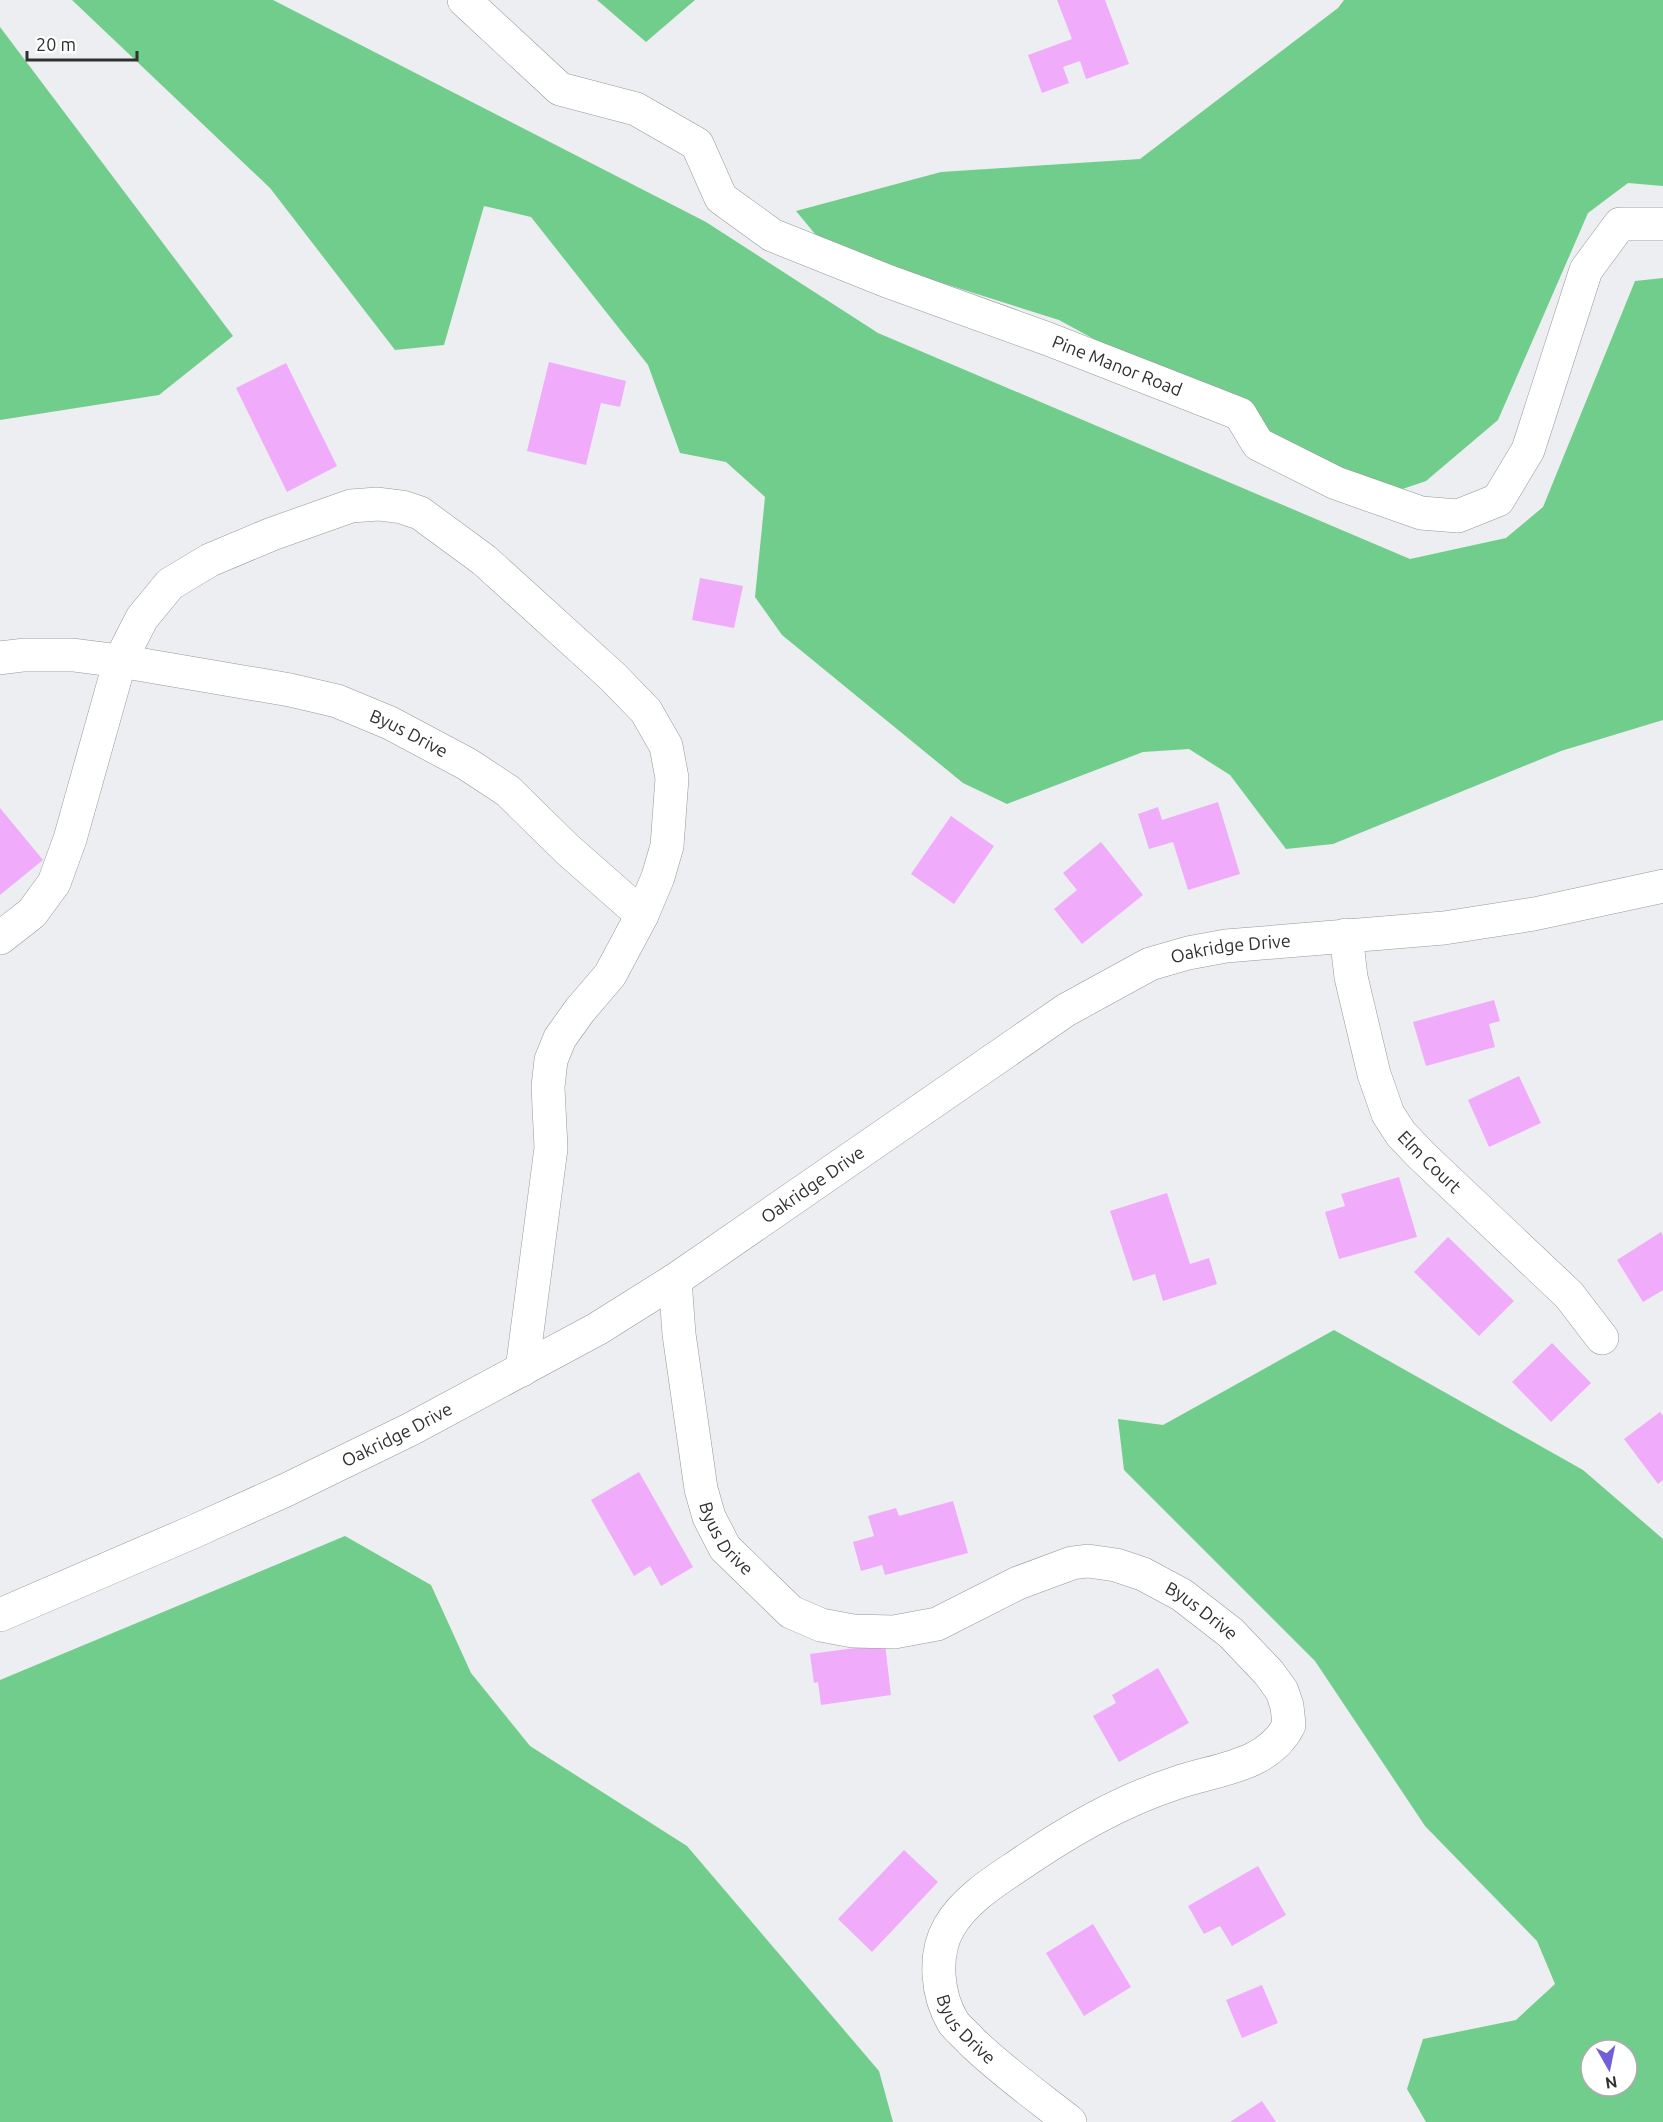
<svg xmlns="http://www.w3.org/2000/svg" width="1663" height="2122" font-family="Ubuntu,sans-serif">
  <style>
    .forest { fill: #71cd8b; fill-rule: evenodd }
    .building { fill: #f0acfb }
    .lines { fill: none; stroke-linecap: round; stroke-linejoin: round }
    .minor-casing { stroke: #96989a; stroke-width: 34 }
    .minor { stroke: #fff; stroke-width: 33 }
    .labels { text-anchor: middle; stroke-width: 6; stroke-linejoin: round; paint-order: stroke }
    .street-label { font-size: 18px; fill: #303031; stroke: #fff }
  </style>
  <rect width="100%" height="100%" fill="#edeef1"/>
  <g class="forest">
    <path d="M72,0H273L706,222L878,333L1410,559L1506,538L1543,507L1635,281L1663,278V720L1561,751L1333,844L1286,849L1230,775L1189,749L1143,752L1007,804L963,783L782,635L755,597L765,497L726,462L680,453L648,365L531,217L484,206L444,345L395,350L270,188Z"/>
    <path d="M597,0H695L646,42Z"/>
    <path d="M1344,0H1663V186L1628,183L1588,213L1498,420L1426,481L1382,496L1059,320L825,246L796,211L941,172L1140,159L1338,8Z"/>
    <path d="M0,27L233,336L159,395L0,420Z"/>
    <path d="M1334,1330L1583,1470L1663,1539V2122H1426L1407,2089L1423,2039L1516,2020L1555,1984L1537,1941L1425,1826L1315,1661L1124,1470L1118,1419L1163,1425ZM1591,2050H1627V2086H1591Z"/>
    <path d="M345,1536L431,1585L471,1673L530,1746L687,1846L879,2071L893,2122H0V1680Z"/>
  </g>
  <g class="building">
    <path d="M1057,0H1105L1129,64L1086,79L1080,61L1063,67L1069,83L1042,93L1028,55L1072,39Z"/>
    <path d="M549,362L626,381L620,407L601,403L586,465L527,451Z"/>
    <path d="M286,363L337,466L287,492L236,388Z"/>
    <path d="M700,578L743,586L734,628L692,620Z"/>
    <path d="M1218,802L1240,874L1188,890L1173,842L1149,849L1138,814L1158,807L1162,820Z"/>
    <path d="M0,808L43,860L0,895Z"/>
    <path d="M951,816L994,846L954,904L911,874Z"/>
    <path d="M1101,842L1143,895L1082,944L1054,909L1077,890L1063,873Z"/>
    <path d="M1494,1000L1500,1021L1489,1024L1495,1047L1426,1066L1413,1022Z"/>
    <path d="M1519,1076L1541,1123L1489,1147L1468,1100Z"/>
    <path d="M1399,1177L1417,1237L1339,1259L1325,1212L1345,1206L1341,1194Z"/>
    <path d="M1167,1193L1190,1264L1209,1258L1217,1284L1163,1301L1155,1274L1133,1281L1110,1211Z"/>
    <path d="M1661,1232L1663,1236V1290L1643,1302L1617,1260Z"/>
    <path d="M1448,1237L1514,1301L1479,1336L1414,1272Z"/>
    <path d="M1552,1343L1591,1383L1551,1422L1512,1382Z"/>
    <path d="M1660,1412L1663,1416V1480L1658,1484L1624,1439Z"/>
    <path d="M639,1472L693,1567L661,1586L650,1566L634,1576L591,1500Z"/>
    <path d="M953,1501L968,1553L885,1575L882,1565L861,1571L853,1542L874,1536L868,1516L896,1508L899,1516Z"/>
    <path d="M885,1644L891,1695L821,1705L818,1682L814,1683L810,1654Z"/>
    <path d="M1158,1668L1189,1723L1119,1762L1093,1716L1116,1703L1112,1695Z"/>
    <path d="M904,1850L938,1882L872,1952L838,1919Z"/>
    <path d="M1258,1866L1286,1915L1232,1946L1220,1926L1204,1934L1188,1906Z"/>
    <path d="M1093,1924L1131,1987L1084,2016L1046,1953Z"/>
    <path d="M1262,1985L1278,2023L1242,2038L1226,2000Z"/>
    <path d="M1262,2101L1276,2122H1230Z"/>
  </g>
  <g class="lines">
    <defs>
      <g id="minor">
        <path id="s1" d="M464,0L560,89L636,109L697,144L721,198L772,235L887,281L1048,339L1240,414L1258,444L1336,483L1421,513L1458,516L1498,500L1528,450L1586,270L1620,224H1663"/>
        <path id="s2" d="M0,658L24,655H73L120,661L290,690L337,701L390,723L467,764L508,791L567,849L642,915"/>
        <path id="s3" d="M1346,935L1351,977L1374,1074L1388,1114L1401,1134L1421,1155L1569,1295L1602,1338"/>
        <path d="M0,938L32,913L54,883L70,839L120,661L142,618L170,584L210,560L272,534L351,506L378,504L402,507L420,513L484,560L613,677L646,711L666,746L672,778L667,846L658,877L642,915L610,975L580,1010L560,1038L551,1060L548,1087L551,1148L522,1370"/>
        <path id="s4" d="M675,1280L679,1334L701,1489L709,1517L725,1548L791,1612L821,1625L853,1631L894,1632L937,1624L1018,1583L1072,1563L1088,1561L1116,1565L1143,1574L1182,1595L1231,1633L1269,1673L1282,1691L1287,1706L1289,1725C1268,1767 1216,1769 1176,1783C1118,1802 1067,1832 1016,1867C992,1883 964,1901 949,1927C933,1955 937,1995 953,2022C958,2029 966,2035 972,2042C1002,2071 1037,2096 1070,2122"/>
        <path id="s5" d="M0,1615L195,1531L286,1490L411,1429L597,1329L675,1280L1066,1010L1150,964L1188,953L1226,946L1444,928L1534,914L1663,886"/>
      </g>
    </defs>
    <use href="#minor" class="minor-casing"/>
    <use href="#minor" class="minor"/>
  </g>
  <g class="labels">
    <g class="street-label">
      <text dy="6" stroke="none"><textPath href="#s1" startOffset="771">Pine Manor Road</textPath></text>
      <text dy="6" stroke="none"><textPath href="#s2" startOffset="420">Byus Drive</textPath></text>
      <text dy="6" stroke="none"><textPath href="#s5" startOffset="1408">Oakridge Drive</textPath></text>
      <text dy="6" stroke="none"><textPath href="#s3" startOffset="248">Elm Court</textPath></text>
      <text dy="6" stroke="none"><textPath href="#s5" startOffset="922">Oakridge Drive</textPath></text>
      <text dy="6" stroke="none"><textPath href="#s5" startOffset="436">Oakridge Drive</textPath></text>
      <text dy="6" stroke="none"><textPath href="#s4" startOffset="267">Byus Drive</textPath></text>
      <text dy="6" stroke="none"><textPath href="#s4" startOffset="807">Byus Drive</textPath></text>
      <text dy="6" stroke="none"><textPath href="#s4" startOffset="1472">Byus Drive</textPath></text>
    </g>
  </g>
  <g transform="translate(1609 2068) rotate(171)"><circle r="28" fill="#ffffff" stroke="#acacad" stroke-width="1.5"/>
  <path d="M0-4.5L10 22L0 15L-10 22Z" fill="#715fda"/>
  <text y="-9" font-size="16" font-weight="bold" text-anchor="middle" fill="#303031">N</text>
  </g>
  <path d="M27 51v9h110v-9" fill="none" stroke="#303031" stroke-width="3"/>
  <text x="36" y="51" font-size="18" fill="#303031" stroke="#ffffff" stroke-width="4.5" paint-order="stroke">20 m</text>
</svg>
